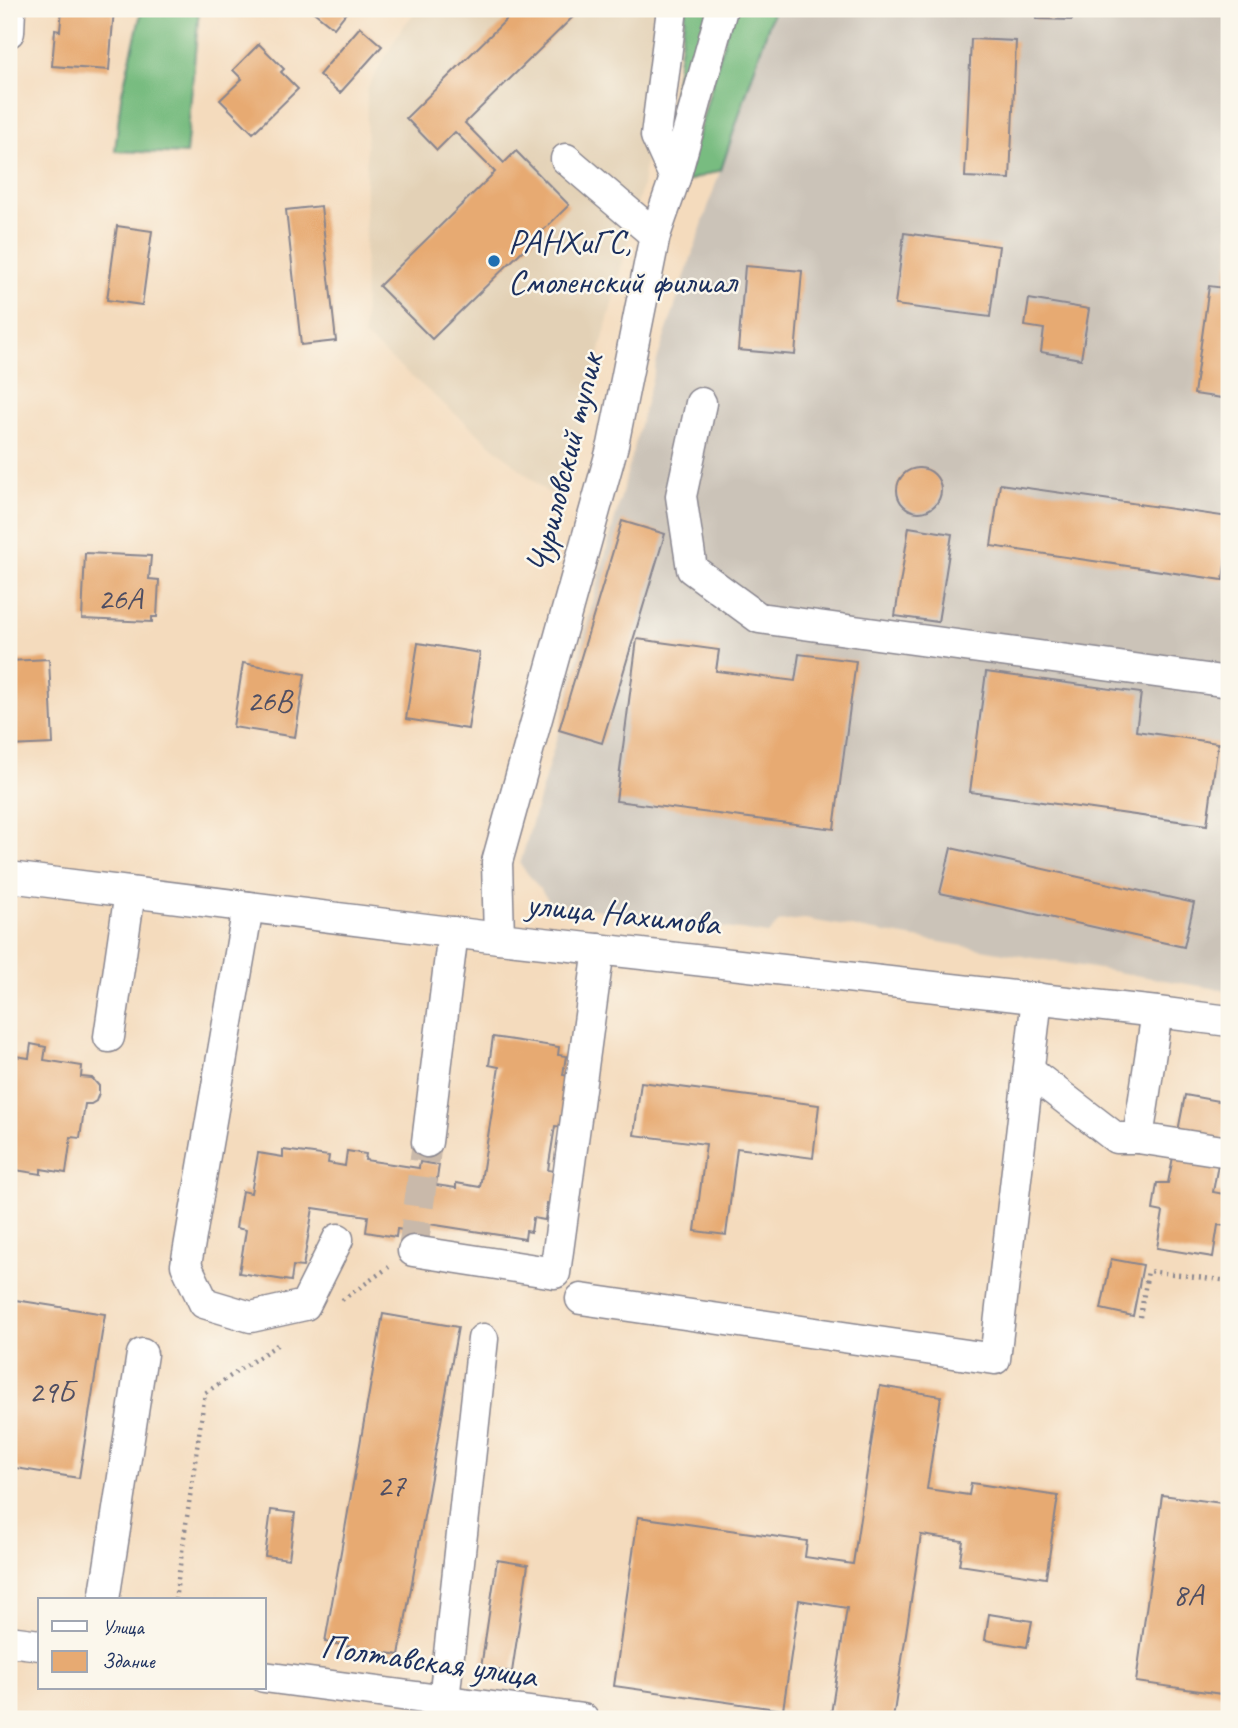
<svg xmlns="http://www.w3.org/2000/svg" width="1238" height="1728" font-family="Caveat,sans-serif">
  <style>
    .built { fill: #e3d1b6 }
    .industrial { fill: #cbc3b8 }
    .forest { fill: #78bc80; stroke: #4a766f; stroke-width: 2 }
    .building { fill: #e7aa72 }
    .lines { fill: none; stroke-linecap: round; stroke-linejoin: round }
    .minor-tunnel { stroke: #c9b9aa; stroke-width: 30; stroke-dasharray: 30 15; stroke-linecap: butt }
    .minor-casing { stroke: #88858e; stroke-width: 33 }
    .path { stroke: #88858e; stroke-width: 4.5; stroke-dasharray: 2 5; stroke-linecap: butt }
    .minor { stroke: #fff; stroke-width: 30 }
    .poi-dot { fill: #1f6fb2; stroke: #fbf7ec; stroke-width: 2.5 }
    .labels { text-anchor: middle; stroke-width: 5; stroke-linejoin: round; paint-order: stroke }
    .number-label { font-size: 32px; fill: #4e4e63 }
    .poi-label { font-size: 35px; fill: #1b2f5e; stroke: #fbf7ec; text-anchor: start }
    .street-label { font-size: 35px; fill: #1b2f5e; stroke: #fbf7ec }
  </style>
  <rect width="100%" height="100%" fill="#fbf7ec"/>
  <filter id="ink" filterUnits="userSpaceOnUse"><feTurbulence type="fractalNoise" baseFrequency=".0143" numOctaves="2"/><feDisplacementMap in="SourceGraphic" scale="14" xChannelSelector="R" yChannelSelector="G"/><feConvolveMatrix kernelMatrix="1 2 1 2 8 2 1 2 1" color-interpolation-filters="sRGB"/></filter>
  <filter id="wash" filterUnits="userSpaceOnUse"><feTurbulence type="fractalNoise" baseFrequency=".00686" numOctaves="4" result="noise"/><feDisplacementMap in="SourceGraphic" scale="28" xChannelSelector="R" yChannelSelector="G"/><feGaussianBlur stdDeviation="1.57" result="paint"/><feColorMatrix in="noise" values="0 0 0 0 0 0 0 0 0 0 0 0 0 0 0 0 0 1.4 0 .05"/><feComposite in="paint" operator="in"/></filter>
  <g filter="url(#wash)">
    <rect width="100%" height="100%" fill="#f4dbbd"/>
    <path class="built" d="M418,9H656L659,12L661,49L642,186L561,504L364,336L367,89L401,29Z"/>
    <path class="industrial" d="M774,9H1229V991L804,919L779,922L768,934L551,903L520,864L559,730L658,357Z"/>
    <g class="forest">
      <path d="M142,9H199L186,154L115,151L121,97Z"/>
      <path d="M686,9H711L677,132L668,130Z"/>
      <path d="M733,9H774L721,170L685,182Z"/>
    </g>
    <g id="blocks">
      <g class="building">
        <path d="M62,9L91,10L92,9H114L109,70L52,66L55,30L60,31Z"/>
        <path d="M310,9H349L334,28Z"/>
        <path d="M517,9H581L465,123L504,163L516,151L569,205L432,339L379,286L495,172L455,132L437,150L406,118Z"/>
        <path d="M1036,9H1073L1072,20L1036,19Z"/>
        <path d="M360,27L382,46L340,93L319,75Z"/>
        <path d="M971,39L1016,41L1010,179L965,177Z"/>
        <path d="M259,44L284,69L281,72L298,89L253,133L220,100L242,79L233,70Z"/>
        <path d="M321,206L336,341L301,345L286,210Z"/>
        <path d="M117,226L152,231L142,305L107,300Z"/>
        <path d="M904,233L999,246L990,317L895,305Z"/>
        <path d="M1228,262H1229V399L1194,394L1209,286L1224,288Z"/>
        <path d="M745,266L802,271L795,355L738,350Z"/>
        <path d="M1029,299L1089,309L1081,359L1041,352L1044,329L1025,326Z"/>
        <circle cx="919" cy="490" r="22"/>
        <path d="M1000,484L1229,517V535L1223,580L991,546Z"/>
        <path d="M622,521L665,534L602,743L559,730Z"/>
        <path d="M909,527L952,534L938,622L895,616Z"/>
        <path d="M85,553L151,556L149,579L159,580L157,617H152V622L82,619Z"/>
        <path d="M637,639L719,650L716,671L795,681L799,654L856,661L834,829L616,801Z"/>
        <path d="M418,643L480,653L468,729L406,719Z"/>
        <path d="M49,659L53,744L9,746V661Z"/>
        <path d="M243,663L305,674L295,737L233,727Z"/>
        <path d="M986,672L1141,693L1136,731L1218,743L1207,825L970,792Z"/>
        <path d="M951,848L1194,903L1184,947L940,893Z"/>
        <path d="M493,1037L559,1047L558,1055L566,1056L563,1075L568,1076L565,1127L555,1126L548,1170L561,1172L556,1205L547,1203L545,1220L533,1218L531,1232L526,1231L525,1239L429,1224L427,1234L397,1229L396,1237L366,1232L368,1216L313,1208L303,1267L293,1266L291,1281L239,1273L246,1230L236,1228L242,1191L251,1193L258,1153L283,1157V1150L329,1156L328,1163L345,1166L347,1151L366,1154L365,1160L419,1168L420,1162L439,1165L436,1185L456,1188V1183L480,1187L499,1067L489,1065Z"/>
        <path d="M31,1044L46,1047L44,1060L82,1066L81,1077L92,1078L99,1086V1093L96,1101L91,1104H85L80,1138L71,1137L66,1173L41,1169V1174L9,1169V1055L29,1058Z"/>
        <path d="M641,1082L819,1105L813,1158L737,1148L726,1235L695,1231L706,1144L634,1135Z"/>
        <path d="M1185,1095L1229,1103L1213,1192L1229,1195V1207L1226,1226L1218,1225L1213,1257L1157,1248L1163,1212L1153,1210L1157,1183H1168Z"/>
        <path d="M1111,1259L1143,1265L1133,1316L1101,1309Z"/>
        <path d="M9,1299L105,1314L79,1478L9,1467Z"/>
        <path d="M383,1314L458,1327L399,1655L325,1642Z"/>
        <path d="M880,1386L941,1396L927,1489L969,1495L971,1483L1058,1496L1046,1578L959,1565L963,1541L921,1535L893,1719H863L831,1714L847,1608L799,1600L783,1710L614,1686L638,1517L807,1541L805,1557L853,1564Z"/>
        <path d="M1162,1495L1229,1504V1578L1225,1610L1229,1611V1695L1136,1682Z"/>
        <path d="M271,1510L295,1513L289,1559L265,1556Z"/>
        <path d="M497,1560L528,1565L512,1672L481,1668Z"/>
        <path d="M989,1614L1032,1621L1027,1647L985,1640Z"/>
      </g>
    </g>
  </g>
  <g filter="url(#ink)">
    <use href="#blocks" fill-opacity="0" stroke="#88858e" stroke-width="2"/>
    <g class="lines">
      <path class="minor-tunnel" d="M413,1251L427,1142"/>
      <defs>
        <g id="minor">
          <path d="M672,9L656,136L675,178"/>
          <path d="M9,32L10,9"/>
          <path d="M566,159L655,235"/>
          <path d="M701,403L681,496L692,569L759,618L1229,682"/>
          <path d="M9,877L499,938L1157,1012L1229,1021"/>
          <path d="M248,907L186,1265L204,1303L251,1317L305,1305L338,1239"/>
          <path d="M499,938L497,862L613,445L655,235L675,178L722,9"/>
          <path d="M1157,1012L1138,1138L1229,1152"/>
          <path d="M109,1037L130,892"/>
          <path d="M1029,1071L1116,1138H1138"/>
          <path d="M427,1142L453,932"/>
          <path d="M413,1251L555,1273L599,949"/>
          <path d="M581,1299L995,1359L1037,998"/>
          <path d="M104,1600L142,1354"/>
          <path d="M9,1641L40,1645"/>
          <path d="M264,1677L583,1719"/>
          <path d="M442,1719L483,1339"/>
        </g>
      </defs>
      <use href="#minor" class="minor-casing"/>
      <g class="path">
        <path d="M342,1300L389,1267"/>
        <path d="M1140,1317L1148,1271L1229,1281"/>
        <path d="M175,1600L205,1393L280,1343"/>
      </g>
      <use href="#minor" class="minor"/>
    </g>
  </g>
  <circle class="poi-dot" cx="494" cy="261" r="7"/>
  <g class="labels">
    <g class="number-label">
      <text x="120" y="609">26А</text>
      <text x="269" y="711">26В</text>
      <text x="51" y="1402">29Б</text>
      <text x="391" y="1496">27</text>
      <text x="1188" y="1605">8А</text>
    </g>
    <g class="poi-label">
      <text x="508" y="253">РАНХиГС,<tspan x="508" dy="40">Смоленский филиал</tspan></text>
    </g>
    <g class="street-label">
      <text transform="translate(564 463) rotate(-76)" y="12">Чуриловский тупик</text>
      <text transform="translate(623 913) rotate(6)" y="12">улица Нахимова</text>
      <text transform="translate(429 1660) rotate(8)" y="12">Полтавская улица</text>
    </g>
  </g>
  <rect width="1238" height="1728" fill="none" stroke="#fbf7ec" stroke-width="35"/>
  <rect x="38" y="1598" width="228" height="91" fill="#fbf7ec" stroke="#a1a7b3" stroke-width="2"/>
  <rect x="52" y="1621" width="35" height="10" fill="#ffffff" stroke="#a1a7b3" stroke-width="2"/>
  <text x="102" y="1634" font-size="21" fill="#1b2f5e">Улица</text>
  <rect x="52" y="1651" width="35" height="21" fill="#e7aa72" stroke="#a1a7b3" stroke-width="2"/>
  <text x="102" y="1668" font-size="21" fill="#1b2f5e">Здание</text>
</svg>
